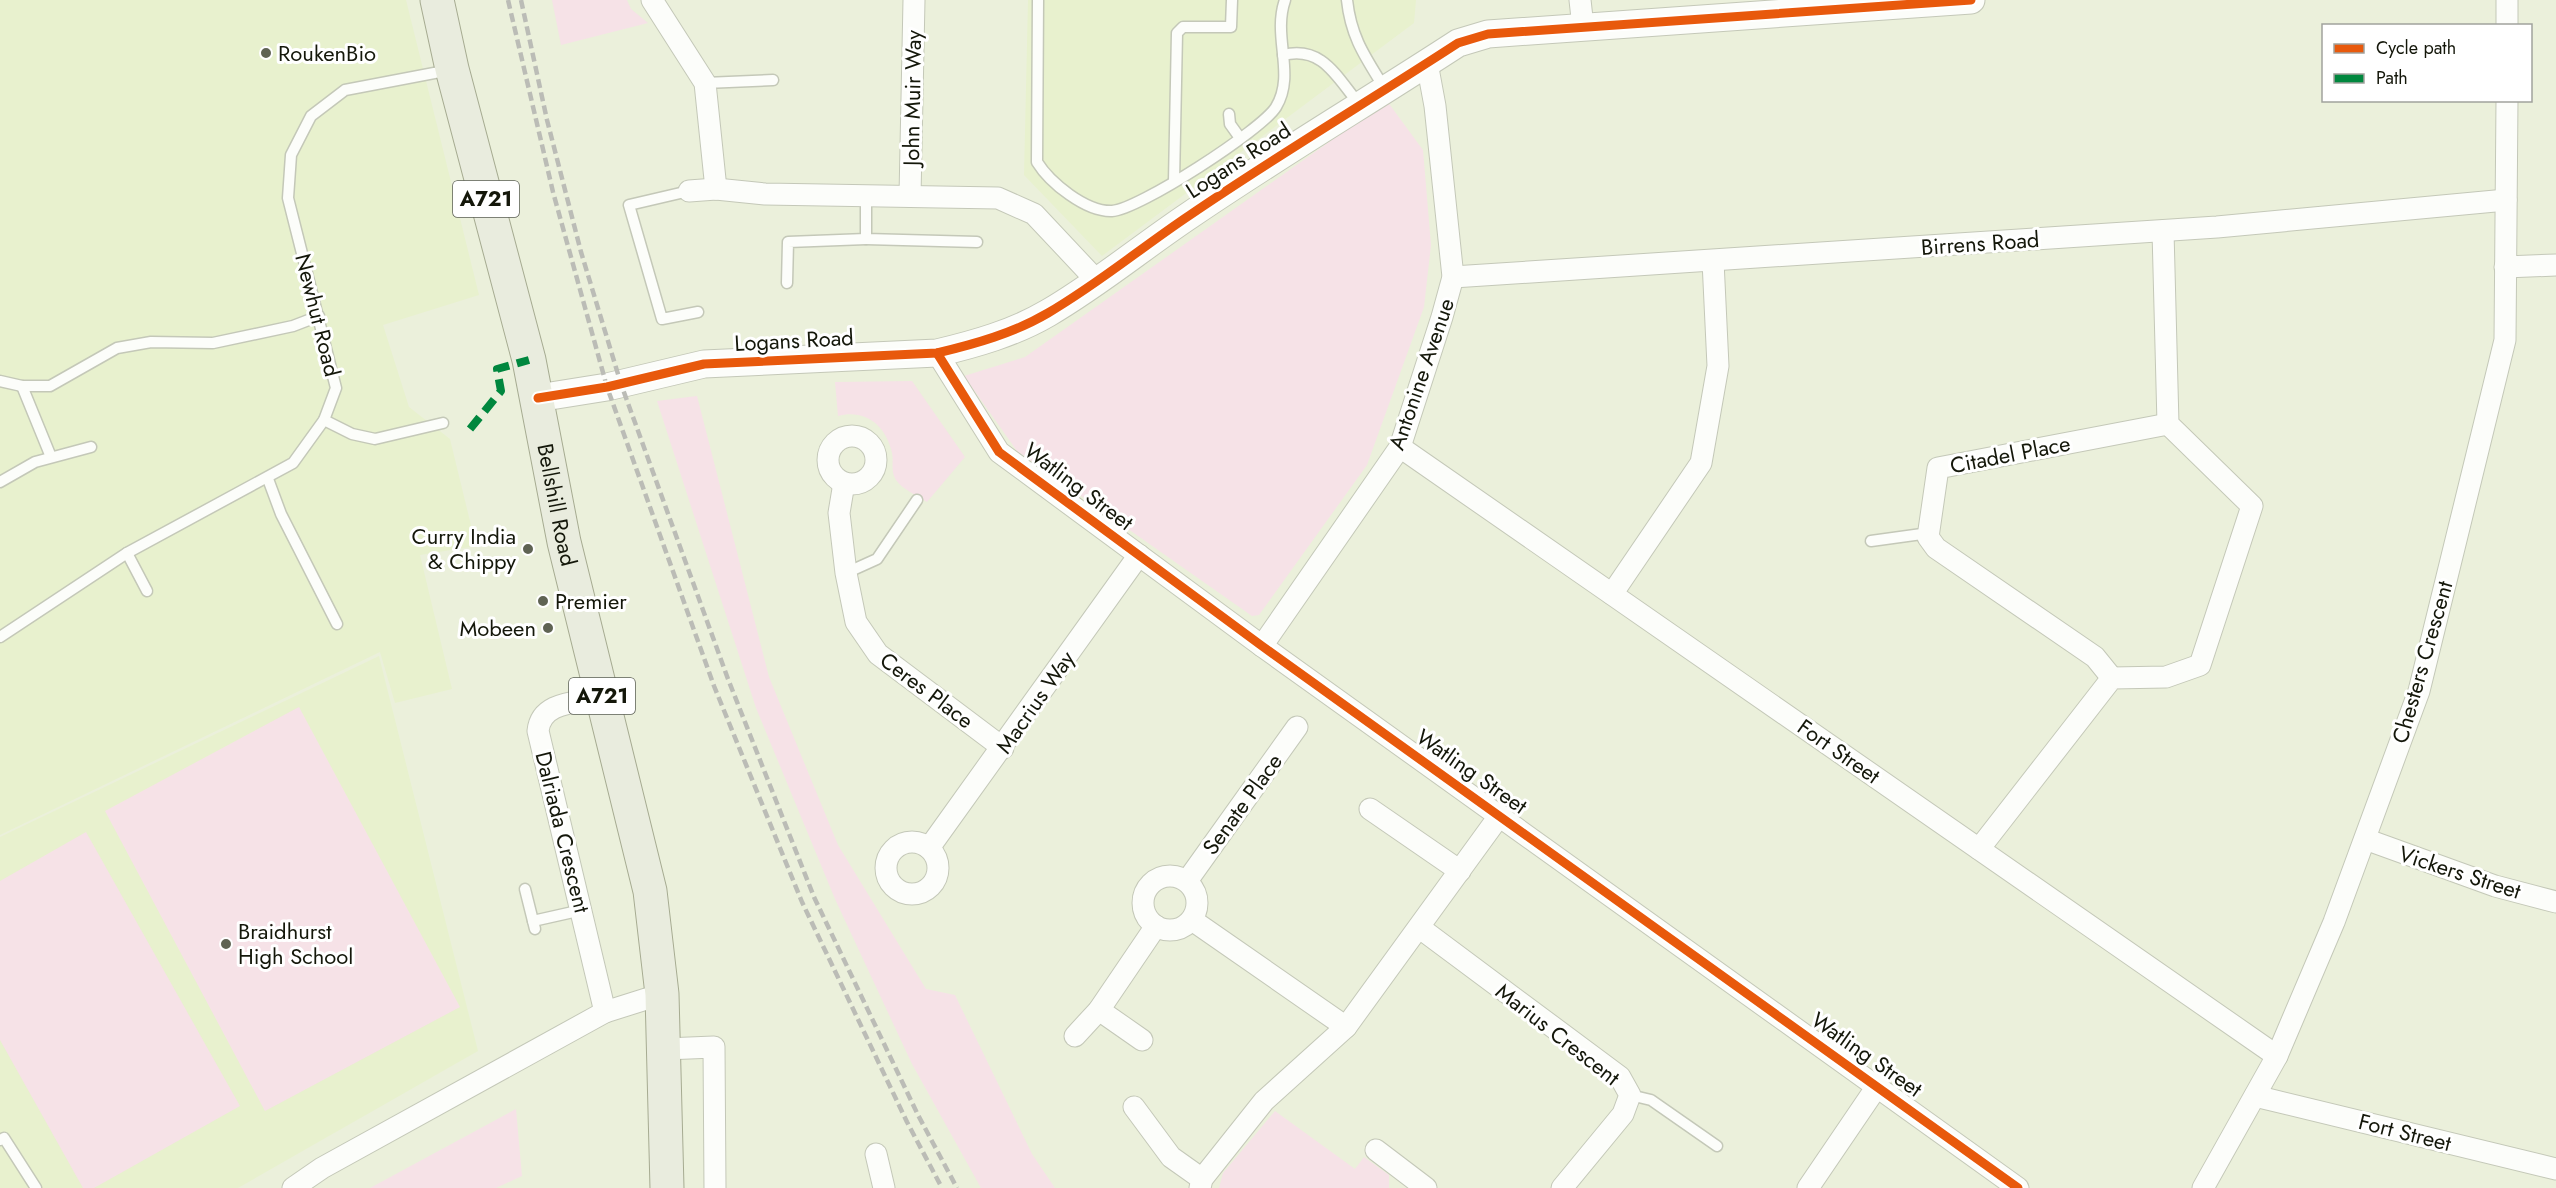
<svg xmlns="http://www.w3.org/2000/svg" width="2556" height="1188" font-family="Jost,sans-serif">
  <style>
    .built { fill: #e8f1ce }
    .green { fill: #f6e2e7 }
    .lines { fill: none; stroke-linecap: round; stroke-linejoin: round }
    .service-casing { stroke: #c4c8b8; stroke-width: 13 }
    .minor-casing { stroke: #c4c8b8; stroke-width: 23 }
    .tertiary-casing { stroke: #c4c8b8; stroke-width: 29 }
    .primary-casing { stroke: #a6ab91; stroke-width: 35 }
    .service { stroke: #fcfdfa; stroke-width: 10 }
    .minor { stroke: #fcfdfa; stroke-width: 21 }
    .tertiary { stroke: #fcfdfa; stroke-width: 27 }
    .primary { stroke: #e9ecde; stroke-width: 33 }
    .rail { stroke: #bbbcb6; stroke-width: 4.5; stroke-dasharray: 9 4.5; stroke-linecap: butt }
    .quiet { stroke: #00873e; stroke-width: 8; stroke-dasharray: 15 8; stroke-linecap: butt }
    .cycleway-casing { stroke: #fff; stroke-width: 13 }
    .cycleway { stroke: #e8590c; stroke-width: 9 }
    .poi-dot { fill: #5f6353; stroke: #fff; stroke-width: 2 }
    .labels { text-anchor: middle; stroke-width: 6; stroke-linejoin: round; paint-order: stroke }
    .shield { fill: #fff; stroke: #5a5d54; stroke-width: 1.5 }
    .shield-label { font-size: 21px; font-weight: bold; fill: #14170a }
    .poi-label { font-size: 22px; fill: #14170a; stroke: #fff; text-anchor: start }
    .street-label { font-size: 22px; fill: #14170a; stroke: #fff }
  </style>
  <rect width="100%" height="100%" fill="#ebf0db"/>
  <g class="built">
    <path d="M0,0H406L479,295L383,325L409,407L450,439L476,546L420,555L452,689L395,703L380,652L0,835Z"/>
    <path d="M1028,0H1416L1414,23L1102,256L1024,175Z"/>
    <path d="M379,656L478,1051L238,1188H0V837Z"/>
  </g>
  <g class="green">
    <path d="M552,0H627L631,9L648,23L561,45Z"/>
    <path d="M1387,101L1423,150L1431,245L1424,307L1367,465L1259,615L1252,616L1017,451L964,376L1025,357Z"/>
    <path d="M912,381L965,457L927,502C918,496 902,489 896,480C890,470 894,463 892,453C886,425 865,409 838,416L835,382Z"/>
    <path d="M697,396L769,677L838,845L926,989L955,995L1032,1154L1055,1188H981L912,1064L835,899L756,708L657,401Z"/>
    <path d="M299,707L460,1007L265,1111L105,811Z"/>
    <path d="M86,832L240,1106L94,1188H83L0,1040V881Z"/>
    <path d="M516,1109L522,1176L496,1188H370Z"/>
    <path d="M1275,1111L1355,1169L1364,1157L1389,1175V1188H1219L1223,1173Z"/>
  </g>
  <g class="lines">
    <defs>
      <g id="service">
        <path d="M1038,0L1037,162C1050,183 1086,212 1112,211C1138,210 1262,130 1276,107C1296,74 1272,37 1285,0"/>
        <path d="M1347,0C1351,38 1366,58 1385,89"/>
        <path d="M1283,55C1323,45 1337,78 1360,105"/>
        <path d="M705,83L773,80"/>
        <path d="M1229,114L1230,124L1240,138"/>
        <path d="M1174,181L1177,33L1183,27H1231L1232,0"/>
        <path d="M689,191L629,205L662,319L698,312"/>
        <path d="M866,195V239L977,242"/>
        <path d="M787,283L788,242L866,239"/>
        <path d="M0,381L22,386H50L117,348L151,342L213,343L293,326L319,316"/>
        <path d="M22,386L51,457"/>
        <path d="M324,420L352,434L375,439L443,423"/>
        <path d="M268,479L281,514L337,624"/>
        <path d="M0,482L35,462L91,447"/>
        <path d="M1871,541L1929,533"/>
        <path d="M127,553L147,591"/>
        <path d="M846,573L877,559L917,500"/>
        <path d="M0,637L127,553L293,463L324,420L336,388L288,198L291,155L311,116L345,90L450,70"/>
        <path d="M525,889L533,921"/>
        <path d="M535,929L533,921L582,910"/>
        <path d="M1630,1095L1651,1100L1717,1146"/>
        <path d="M0,1140L4,1138L36,1188"/>
      </g>
      <g id="minor">
        <path d="M652,0L705,83L716,189"/>
        <path d="M1580,0L1583,27"/>
        <path d="M2507,26V0"/>
        <path d="M689,191L716,189L765,194L998,198L1034,214L1097,281"/>
        <path d="M910,196L914,0"/>
        <path d="M2505,267L2556,265"/>
        <path d="M1453,277L2217,227L2506,200"/>
        <path d="M937,353L999,452L1262,646L2018,1188"/>
        <circle cx="852" cy="460" r="24"/>
        <path d="M1400,447L2277,1056"/>
        <path d="M844,483L839,513L846,573L856,622L878,654L1003,748"/>
        <path d="M1612,594L1701,463L1718,366L1713,261"/>
        <path d="M1262,646L1400,447L1442,317L1453,277L1435,106L1427,63"/>
        <path d="M2112,678L2095,657L1936,548L1928,537L1938,468L2168,424"/>
        <path d="M602,697C577,703 541,701 538,731L605,1012"/>
        <path d="M1370,809L1460,871"/>
        <path d="M2365,839L2495,886L2556,902"/>
        <circle cx="912" cy="868" r="26"/>
        <path d="M929,848L1139,555"/>
        <path d="M1979,849L2112,678L2166,677L2200,665L2252,506L2168,424L2163,231"/>
        <circle cx="1170" cy="903" r="27"/>
        <path d="M1187,881L1297,727"/>
        <path d="M1192,920L1346,1027"/>
        <path d="M1420,928L1620,1077L1630,1095L1623,1114L1562,1188"/>
        <path d="M1099,1010L1142,1040"/>
        <path d="M1075,1036L1099,1010L1156,926"/>
        <path d="M665,1049L714,1047L715,1188"/>
        <path d="M2255,1096L2556,1169"/>
        <path d="M1134,1107L1171,1157L1202,1179"/>
        <path d="M1376,1150L1426,1188"/>
        <path d="M876,1154L884,1188"/>
        <path d="M293,1188L322,1168L605,1012L662,994"/>
        <path d="M1200,1188L1202,1179L1264,1101L1346,1027L1500,815"/>
        <path d="M1808,1188L1878,1085"/>
        <path d="M2203,1188L2277,1056L2334,922L2419,691L2505,340L2507,100"/>
      </g>
      <path id="tertiary" d="M538,398L607,387L704,364L937,353C975,344 1014,333 1048,313C1098,284 1142,247 1190,215C1278,155 1369,101 1458,43L1488,34L1971,0"/>
      <g id="primary">
        <path id="s1" d="M437,0L452,69L529,360L564,542L650,891L662,994L667,1188"/>
      </g>
    </defs>
    <use href="#service" class="service-casing"/>
    <use href="#minor" class="minor-casing"/>
    <use href="#tertiary" class="tertiary-casing"/>
    <use href="#primary" class="primary-casing"/>
    <use href="#service" class="service"/>
    <use href="#minor" class="minor"/>
    <use href="#tertiary" class="tertiary"/>
    <use href="#primary" class="primary"/>
    <g class="rail">
      <path d="M508,0L553,192L607,387L714,686L802,902L907,1122L942,1188"/>
      <path d="M521,0L547,120L581,252L621,384L728,679L814,897L918,1115L957,1188"/>
    </g>
    <path class="quiet" d="M470,429L501,391L497,369L529,360"/>
    <defs>
      <g id="cycleway">
        <path d="M937,353L999,452L1262,646L2018,1188"/>
        <path d="M538,398L607,387L704,364L937,353C975,344 1014,333 1048,313C1098,284 1142,247 1190,215C1278,155 1369,101 1458,43L1488,34L1971,0"/>
      </g>
    </defs>
    <use href="#cycleway" class="cycleway-casing"/>
    <use href="#cycleway" class="cycleway"/>
  </g>
  <g class="poi-dot">
    <circle cx="266" cy="53" r="6"/>
    <circle cx="528" cy="549" r="6"/>
    <circle cx="543" cy="601" r="6"/>
    <circle cx="548" cy="628" r="6"/>
    <circle cx="226" cy="944" r="6"/>
  </g>
  <g class="labels">
    <g class="shield">
      <rect x="453" y="181" width="66" height="36" rx="4.5"/>
      <rect x="569" y="678" width="66" height="36" rx="4.5"/>
    </g>
    <g class="shield-label">
      <text x="486" y="206">A721</text>
      <text x="602" y="703">A721</text>
    </g>
    <g class="poi-label">
      <text x="278" y="61">RoukenBio</text>
      <text x="516" y="544" text-anchor="end">Curry India<tspan x="516" dy="25">&amp; Chippy</tspan></text>
      <text x="555" y="609">Premier</text>
      <text x="536" y="636" text-anchor="end">Mobeen</text>
      <text x="238" y="939">Braidhurst<tspan x="238" dy="25">High School</tspan></text>
    </g>
    <g class="street-label">
      <text transform="translate(912 98) rotate(-89)" y="8">John Muir Way</text>
      <text transform="translate(1238 160) rotate(-33)" y="8">Logans Road</text>
      <text transform="translate(1980 243) rotate(-4)" y="8">Birrens Road</text>
      <text transform="translate(318 315) rotate(76)" y="8">Newhut Road</text>
      <text transform="translate(794 340) rotate(-3)" y="8">Logans Road</text>
      <text transform="translate(1421 374) rotate(-71)" y="8">Antonine Avenue</text>
      <text transform="translate(2010 454) rotate(-11)" y="8">Citadel Place</text>
      <text transform="translate(1079 486) rotate(37)" y="8">Watling Street</text>
      <text dy="8" stroke="none"><textPath href="#s1" startOffset="519">Bellshill Road</textPath></text>
      <text transform="translate(2422 662) rotate(-74)" y="8">Chesters Crescent</text>
      <text transform="translate(927 690) rotate(37)" y="8">Ceres Place</text>
      <text transform="translate(1035 702) rotate(-55)" y="8">Macrius Way</text>
      <text transform="translate(1839 751) rotate(35)" y="8">Fort Street</text>
      <text transform="translate(1472 771) rotate(35)" y="8">Watling Street</text>
      <text transform="translate(1242 804) rotate(-54)" y="8">Senate Place</text>
      <text transform="translate(563 832) rotate(76)" y="8">Dalriada Crescent</text>
      <text transform="translate(2460 872) rotate(18)" y="8">Vickers Street</text>
      <text transform="translate(1558 1034) rotate(38)" y="8">Marius Crescent</text>
      <text transform="translate(1867 1054) rotate(35)" y="8">Watling Street</text>
      <text transform="translate(2405 1132) rotate(14)" y="8">Fort Street</text>
    </g>
  </g>
  <rect x="2322" y="24" width="210" height="78" fill="#ffffff" stroke="#a1a29d" stroke-width="1.5"/>
  <rect x="2334" y="44" width="30" height="9" fill="#e8590c" stroke="#a1a29d" stroke-width="1.5"/>
  <text x="2376" y="54" font-size="18" fill="#14170a">Cycle path</text>
  <rect x="2334" y="74" width="30" height="9" fill="#00873e" stroke="#a1a29d" stroke-width="1.5"/>
  <text x="2376" y="84" font-size="18" fill="#14170a">Path</text>
</svg>
